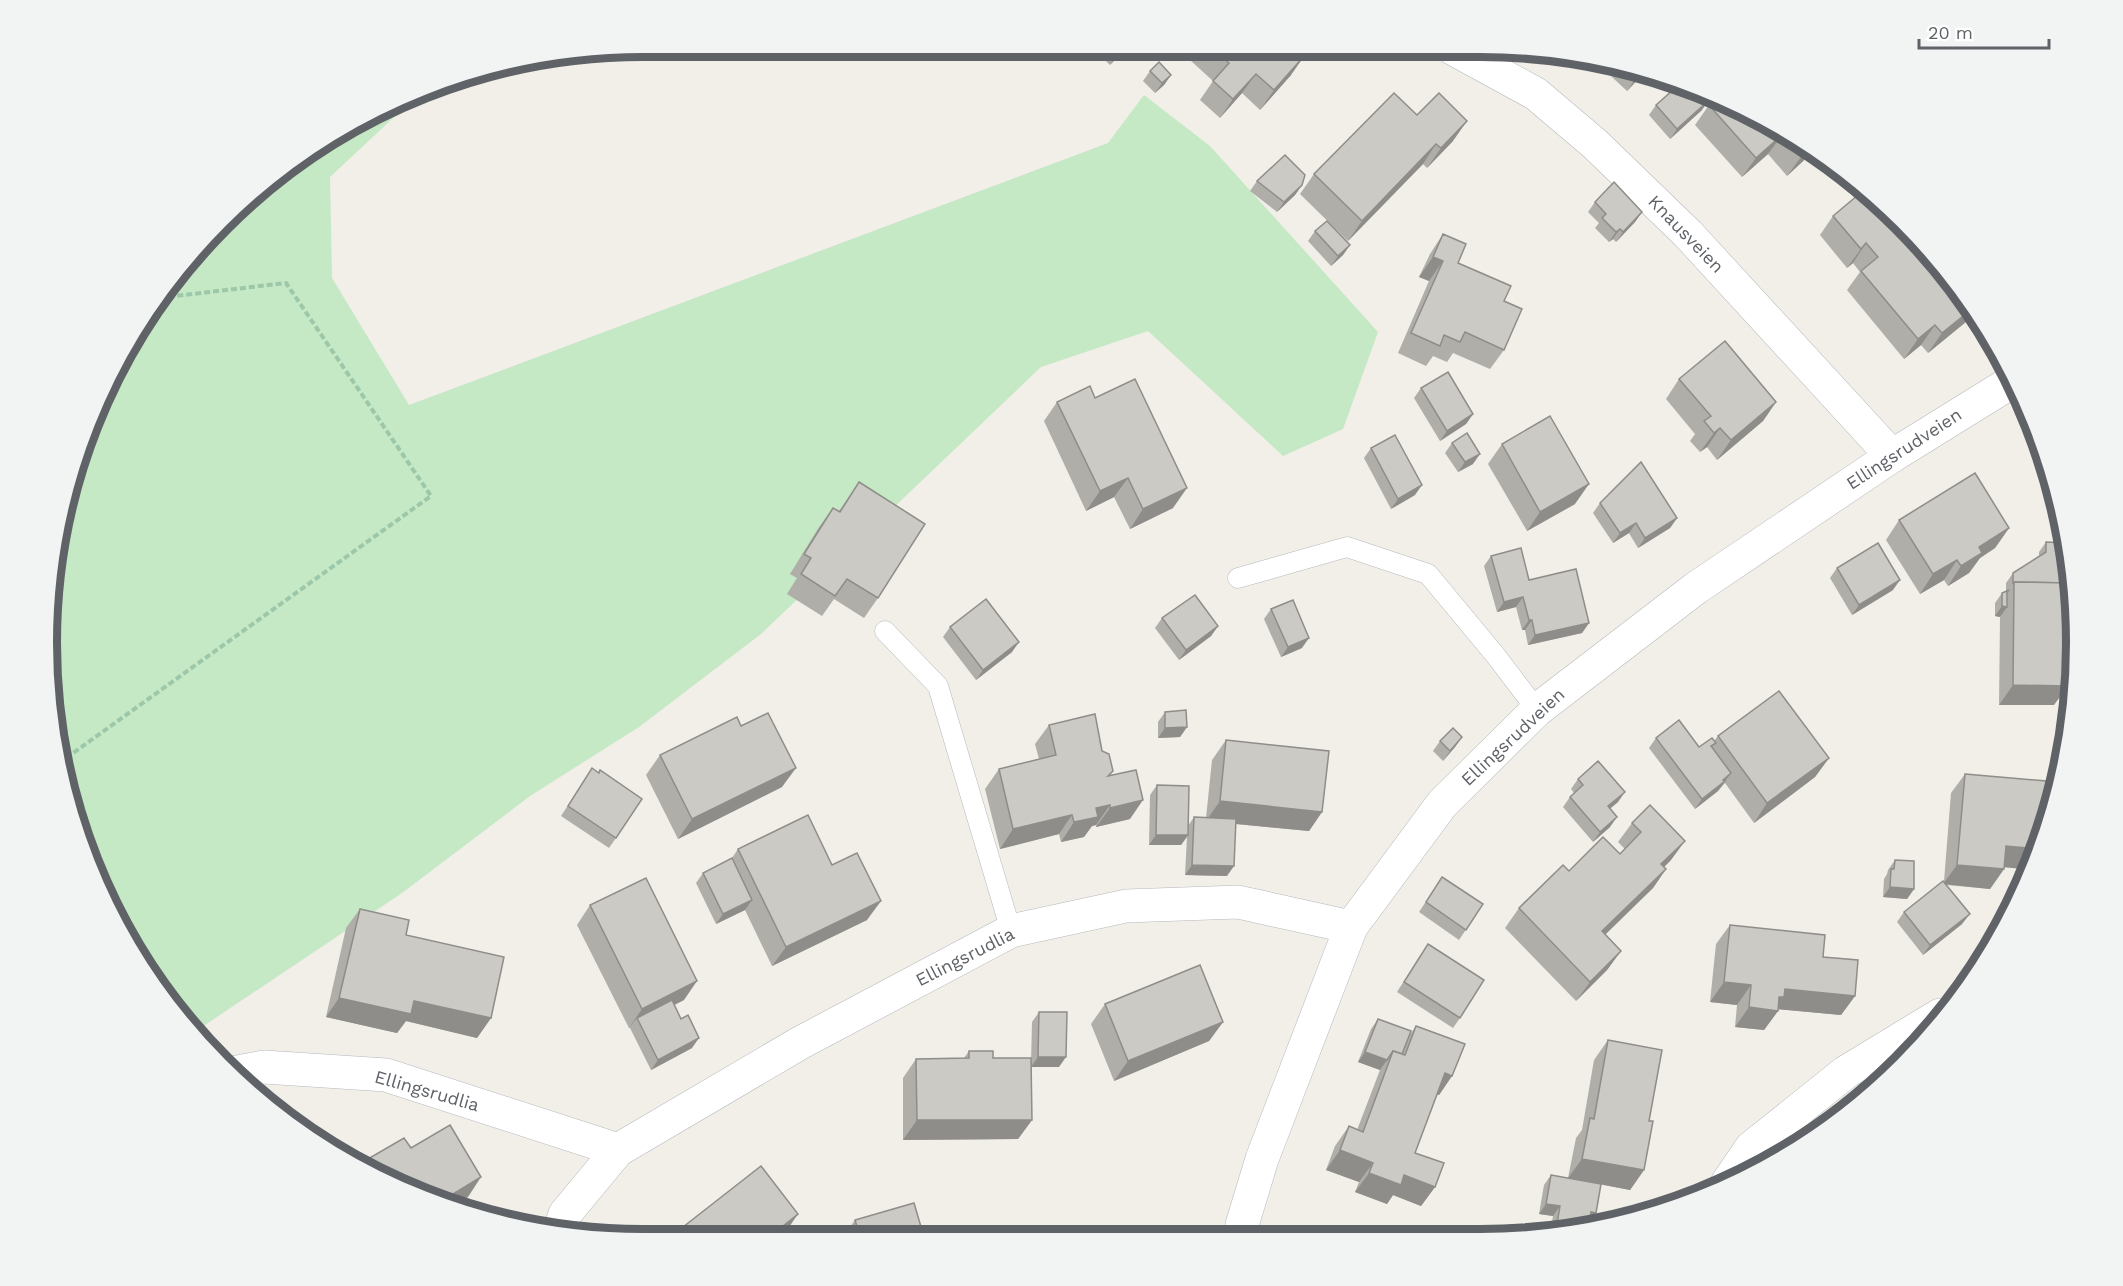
<svg xmlns="http://www.w3.org/2000/svg" width="2123" height="1286" font-family="'Work Sans',sans-serif">
  <style>
    .green { fill: #c5e8c5 }
    .lines { fill: none; stroke-linecap: round; stroke-linejoin: round }
    .service-casing { stroke: #b5b8bc; stroke-width: 21 }
    .minor-casing { stroke: #b5b8bc; stroke-width: 34 }
    .path { stroke: #9cc7a9; stroke-width: 4; stroke-dasharray: 6 3; stroke-linecap: butt }
    .service { stroke: #fff; stroke-width: 20 }
    .minor { stroke: #fff; stroke-width: 33 }
    .wall { fill: #afaea9 }
    .shaded-wall { fill: #8f8d8a }
    .building { fill: #cccac5; stroke: #8f8d8a; stroke-width: 1.5 }
    .labels { text-anchor: middle; stroke-width: 5; stroke-linejoin: round; paint-order: stroke }
    .street-label { font-size: 18px; fill: #5f6368; stroke: #fff }
    .rim { fill: none; stroke: #5f6368; stroke-width: 8 }
  </style>
  <rect width="100%" height="100%" fill="#f1efe8"/>
  <path class="green" d="M423,90L330,177L332,278L409,405L1108,143L1144,95L1210,146L1378,332L1343,429L1283,456L1148,331L1041,367L761,634L639,727L530,796L402,893L193,1033L170,1006L126,941L78,835L58,759L47,643L52,565L78,452L147,311L221,221L280,170L379,108Z"/>
  <g class="lines">
    <defs>
      <g id="service">
        <path d="M1238,578L1347,547L1428,574L1496,656L1537,710"/>
        <path d="M885,631L938,686L1011,931"/>
      </g>
      <g id="minor">
        <path d="M1452,48L1536,94L1595,144L1688,234L1892,456"/>
        <path d="M232,1073L264,1067L386,1075L618,1150"/>
        <path d="M1727,1183L1751,1148L1846,1072L1940,1015"/>
        <path d="M560,1229L565,1214L618,1150L800,1043L1011,931L1126,906L1238,902L1351,927"/>
        <path d="M1241,1236L1242,1225L1262,1159L1351,927L1442,804L1537,710L1696,588L1892,456L2013,381"/>
      </g>
    </defs>
    <use href="#service" class="service-casing"/>
    <use href="#minor" class="minor-casing"/>
    <path class="path" d="M59,763L431,496L286,283L158,298"/>
    <use href="#service" class="service"/>
    <use href="#minor" class="minor"/>
  </g>
  <g class="wall">
    <path d="M1125,49L1110,65L1094,50Z"/>
    <path d="M1178,49H1298L1291,75L1260,110L1242,93L1220,118L1200,100L1213,81Z"/>
    <path d="M1597,63L1644,73L1627,91Z"/>
    <path d="M1150,71L1171,75L1164,85L1155,93L1143,81Z"/>
    <path d="M1656,105L1702,110L1670,139L1649,115Z"/>
    <path d="M1709,105L1812,147L1815,150L1787,176L1768,154L1742,177L1695,125Z"/>
    <path d="M1417,115L1453,141L1427,168L1423,164L1348,241L1300,194L1314,174Z"/>
    <path d="M1257,181L1302,185L1295,195L1277,212L1250,191Z"/>
    <path d="M1595,202L1642,212L1635,222L1616,242L1613,239L1609,242L1595,228L1599,223L1588,212Z"/>
    <path d="M1833,216L1891,217L1902,221L1976,311L1972,317L1928,353L1921,345L1904,359L1847,290L1860,272L1853,263L1847,268L1820,235Z"/>
    <path d="M1315,231L1350,245L1343,255L1331,266L1308,241Z"/>
    <path d="M1443,234L1458,263L1504,301V350L1490,369L1453,353L1447,362L1433,356L1426,366L1398,353L1429,281L1419,277L1430,254Z"/>
    <path d="M1679,379L1776,402L1763,421L1717,460L1707,447L1700,452L1690,441L1695,434L1666,399Z"/>
    <path d="M1421,388L1473,414L1466,424L1440,441L1414,398Z"/>
    <path d="M1095,398L1173,508L1130,529L1114,497L1086,511L1044,421L1057,402Z"/>
    <path d="M1452,443L1473,464L1458,472L1445,453Z"/>
    <path d="M1502,444L1575,504L1527,531L1488,464Z"/>
    <path d="M1371,448L1415,495L1391,509L1364,458Z"/>
    <path d="M859,482L878,598L864,618L834,599L822,616L787,594L797,578L790,574L819,527L833,508L839,511Z"/>
    <path d="M1600,503L1677,518L1670,528L1638,548L1629,533L1613,543L1593,513Z"/>
    <path d="M1899,520L2009,528L1995,548L1980,558L1969,573L1948,586L1944,580L1920,594L1886,540Z"/>
    <path d="M2046,542L2054,705H1999L2000,617L1995,616V603L2002,593L2006,591V583L2013,573L2039,556V552Z"/>
    <path d="M1491,556L1529,580L1589,623L1582,633L1528,645L1525,630H1522L1516,607L1497,612L1484,566Z"/>
    <path d="M1837,568L1893,590L1852,615L1830,578Z"/>
    <path d="M1271,609L1302,648L1281,657L1264,619Z"/>
    <path d="M1162,618L1218,626L1211,636L1179,660L1155,628Z"/>
    <path d="M950,627L1012,652L976,680L943,637Z"/>
    <path d="M1165,712L1187,727L1180,737L1158,738V722Z"/>
    <path d="M1049,725L1102,751L1113,771L1109,776L1130,819L1096,827V825L1092,826L1084,837L1061,842L1059,834L1000,849L985,789L999,769L1039,759L1035,744Z"/>
    <path d="M1718,736L1829,758L1815,777L1754,823L1725,783L1718,791L1695,809L1649,748L1656,738L1699,747L1714,741Z"/>
    <path d="M1462,737L1455,747L1443,761L1433,751L1440,741Z"/>
    <path d="M1226,740L1322,812L1309,831L1236,824L1227,876L1185,875L1187,837L1181,845H1149L1150,795L1157,785L1188,826L1194,817L1206,818L1212,760Z"/>
    <path d="M660,755L782,787L678,839L646,775Z"/>
    <path d="M592,768L616,838L609,848L561,816Z"/>
    <path d="M1965,774L2004,867V869L1990,889L1947,885L1962,924L1923,955L1897,922L1904,912L1944,881L1951,793Z"/>
    <path d="M1578,779L1618,802L1610,809V827L1593,842L1563,807L1570,797L1574,793L1571,789Z"/>
    <path d="M1632,823L1671,860L1664,867L1666,869L1653,888L1605,935L1621,951L1607,970L1576,1001L1505,928L1519,908L1569,871L1620,854L1625,849L1618,842Z"/>
    <path d="M738,849L832,865L867,920L772,966L745,910L716,924L696,883L703,873L732,858Z"/>
    <path d="M1895,860L1914,889L1907,899L1883,897L1884,879L1887,874L1888,870Z"/>
    <path d="M1442,877L1483,904L1459,940L1419,912Z"/>
    <path d="M590,905L684,1000L674,1005L681,1019L692,1048L651,1070L630,1028H629L577,925Z"/>
    <path d="M360,909L406,935L491,1018L477,1038L406,1021L397,1033L326,1017L346,928Z"/>
    <path d="M1730,925L1823,957L1855,996L1841,1015L1778,1009V1011L1764,1030L1735,1027L1737,1005L1710,1002L1716,944Z"/>
    <path d="M1421,954L1460,1018L1453,1028L1397,992Z"/>
    <path d="M1105,1004L1223,1022L1209,1041L1114,1081L1091,1024Z"/>
    <path d="M1039,1012L1059,1067H1031L1032,1120L1018,1139L903,1140V1078L916,1059L964,1058L969,1051L993,1058L1031,1063L1032,1022Z"/>
    <path d="M1378,1019L1409,1036L1416,1026L1452,1076L1439,1095H1437L1415,1153L1435,1187L1421,1206L1393,1195L1387,1204L1355,1192L1359,1182L1326,1170L1335,1146L1349,1126L1357,1130L1380,1070L1358,1062L1371,1029Z"/>
    <path d="M1608,1040L1649,1121L1644,1170L1630,1190L1568,1178L1576,1138L1582,1130L1594,1060Z"/>
    <path d="M1551,1175L1596,1213L1550,1234L1553,1216L1539,1214L1544,1185Z"/>
    <path d="M855,1220L924,1237H843Z"/>
  </g>
  <g class="shaded-wall">
    <path d="M1122,49H1125L1110,65L1117,55Z"/>
    <path d="M1305,55L1291,75L1260,110L1274,90Z"/>
    <path d="M1642,72L1644,73L1627,91L1634,81Z"/>
    <path d="M1256,74L1242,93L1220,118L1233,99Z"/>
    <path d="M1171,75L1164,85L1155,93L1162,83Z"/>
    <path d="M1709,100L1702,110L1670,139L1677,129Z"/>
    <path d="M1467,121L1453,141L1427,168L1441,148Z"/>
    <path d="M1782,135L1768,154L1742,177L1756,158Z"/>
    <path d="M1436,144L1423,164L1348,241L1362,221Z"/>
    <path d="M1811,147L1815,150L1787,176L1801,157Z"/>
    <path d="M1302,185L1295,195L1277,212L1284,202Z"/>
    <path d="M1642,212L1635,222L1616,242L1623,232Z"/>
    <path d="M1620,229L1613,239L1609,242L1616,232Z"/>
    <path d="M1866,243L1853,263L1847,268L1861,249Z"/>
    <path d="M1350,245L1343,255L1331,266L1338,256Z"/>
    <path d="M1433,257L1443,261L1429,281L1419,277Z"/>
    <path d="M1973,308L1976,311L1972,317L1928,353L1942,333Z"/>
    <path d="M1935,325L1921,345L1904,359L1918,339Z"/>
    <path d="M1776,402L1763,421L1717,460L1731,440Z"/>
    <path d="M1473,414L1466,424L1440,441L1447,431Z"/>
    <path d="M1720,428L1707,447L1700,452L1714,433Z"/>
    <path d="M1480,454L1473,464L1458,472L1465,462Z"/>
    <path d="M1128,478L1114,497L1086,511L1100,491Z"/>
    <path d="M1589,484L1575,504L1527,531L1540,512Z"/>
    <path d="M1422,485L1415,495L1391,509L1398,499Z"/>
    <path d="M1187,488L1173,508L1130,529L1143,509Z"/>
    <path d="M1677,518L1670,528L1638,548L1645,538Z"/>
    <path d="M1636,523L1629,533L1613,543L1620,533Z"/>
    <path d="M2009,528L1995,548L1980,558L1969,573L1948,586L1961,566L1979,547Z"/>
    <path d="M1957,560L1944,580L1920,594L1933,574Z"/>
    <path d="M1900,580L1893,590L1852,615L1859,605Z"/>
    <path d="M1523,597L1516,607L1497,612L1504,602Z"/>
    <path d="M2002,606L2007,607L2000,617L1995,616Z"/>
    <path d="M1529,620H1532L1525,630H1522Z"/>
    <path d="M1589,623L1582,633L1528,645L1535,635Z"/>
    <path d="M1218,626L1211,636L1179,660L1186,650Z"/>
    <path d="M1309,638L1302,648L1281,657L1288,647Z"/>
    <path d="M1019,642L1012,652L976,680L983,670Z"/>
    <path d="M2013,685L2068,686L2054,705H1999Z"/>
    <path d="M1187,727L1180,737L1158,738L1165,728Z"/>
    <path d="M1462,737L1455,747L1443,761L1450,751Z"/>
    <path d="M1829,758L1815,777L1754,823L1767,803Z"/>
    <path d="M796,768L782,787L678,839L692,819Z"/>
    <path d="M1731,773L1718,791L1695,809L1702,799Z"/>
    <path d="M1625,792L1618,802L1600,816L1608,806Z"/>
    <path d="M1143,800L1130,819L1096,827L1110,808Z"/>
    <path d="M1220,801L1322,812L1309,831L1206,821Z"/>
    <path d="M1110,805L1096,825L1092,826L1084,837L1061,842L1074,822L1096,808Z"/>
    <path d="M1072,815L1059,834L1000,849L1013,829Z"/>
    <path d="M1617,817L1610,827L1593,842L1600,832Z"/>
    <path d="M1156,835H1188L1181,845H1149Z"/>
    <path d="M1685,841L1671,860L1648,883L1661,864Z"/>
    <path d="M2006,846L2038,849L2032,870L1992,866Z"/>
    <path d="M1192,865L1234,866L1227,876L1185,875Z"/>
    <path d="M1957,865L2004,869L1990,889L1943,884Z"/>
    <path d="M1666,869L1653,888L1588,951L1602,931Z"/>
    <path d="M1890,887L1914,889L1907,899L1883,897Z"/>
    <path d="M752,900L745,910L716,924L723,914Z"/>
    <path d="M881,901L867,920L772,966L786,947Z"/>
    <path d="M1970,914L1962,924L1923,955L1930,945Z"/>
    <path d="M1621,951L1607,970L1576,1001L1590,982Z"/>
    <path d="M697,981L684,1000L639,1023L637,1018L629,1028L642,1009Z"/>
    <path d="M1724,982L1751,985L1737,1005L1710,1002Z"/>
    <path d="M1785,989L1855,996L1841,1015L1776,1009L1778,1011L1764,1030L1735,1027L1749,1007Z"/>
    <path d="M339,998L414,1001L491,1018L477,1038L406,1021L397,1033L326,1017Z"/>
    <path d="M1223,1022L1209,1041L1114,1081L1128,1061Z"/>
    <path d="M699,1038L692,1048L651,1070L658,1060Z"/>
    <path d="M1365,1052L1387,1060L1380,1070L1358,1062Z"/>
    <path d="M1038,1057H1066L1059,1067H1031Z"/>
    <path d="M1445,1073L1452,1076L1439,1095L1431,1093Z"/>
    <path d="M917,1120H1032L1018,1139L903,1140Z"/>
    <path d="M1340,1150L1373,1163L1359,1182L1326,1170Z"/>
    <path d="M1582,1159L1644,1170L1630,1190L1568,1178Z"/>
    <path d="M1369,1173L1404,1175L1435,1187L1421,1206L1393,1195L1387,1204L1355,1192Z"/>
    <path d="M481,1177L468,1197L450,1207L440,1202Z"/>
    <path d="M1546,1204L1560,1206L1553,1216L1539,1214Z"/>
    <path d="M1591,1212L1596,1213L1589,1223Z"/>
    <path d="M798,1214L785,1233L779,1238H768Z"/>
    <path d="M1557,1224L1582,1229L1558,1234H1550Z"/>
  </g>
  <g class="building">
    <path d="M1112,49H1122L1117,55Z"/>
    <path d="M1213,49H1298L1305,55L1274,90L1256,74L1233,99L1213,81L1229,63Z"/>
    <path d="M1159,62L1171,75L1162,83L1150,71Z"/>
    <path d="M1619,68L1642,72L1634,81Z"/>
    <path d="M1681,83L1703,94L1709,100L1677,129L1656,105Z"/>
    <path d="M1394,93L1417,115L1439,93L1467,121L1441,148L1436,144L1362,221L1314,174Z"/>
    <path d="M1715,100L1811,147L1801,157L1782,135L1756,158L1709,105Z"/>
    <path d="M1285,155L1305,175L1302,185L1284,202L1257,181Z"/>
    <path d="M1614,182L1642,212L1623,232L1620,229L1616,232L1602,218L1606,214L1595,202Z"/>
    <path d="M1864,190L1880,203L1891,217L1894,215L1902,221L1973,308L1942,333L1935,325L1918,339L1861,271L1878,257L1866,243L1861,249L1833,216Z"/>
    <path d="M1327,221L1350,245L1338,256L1315,231Z"/>
    <path d="M1443,234L1466,244L1458,263L1511,286L1504,301L1522,309L1504,350L1465,332L1460,342L1444,335L1440,346L1411,333L1443,261L1433,257Z"/>
    <path d="M1725,341L1776,402L1731,440L1720,428L1714,433L1704,421L1711,416L1679,379Z"/>
    <path d="M1448,372L1473,414L1447,431L1421,388Z"/>
    <path d="M1135,379L1187,488L1143,509L1128,478L1100,491L1057,402L1090,386L1095,398Z"/>
    <path d="M1550,416L1589,484L1540,512L1502,444Z"/>
    <path d="M1467,433L1480,454L1465,462L1452,443Z"/>
    <path d="M1395,435L1422,485L1398,499L1371,448Z"/>
    <path d="M1641,462L1677,518L1645,538L1636,523L1620,533L1600,503Z"/>
    <path d="M1975,473L2009,528L1979,547L1982,553L1961,566L1957,560L1933,574L1899,520Z"/>
    <path d="M859,482L925,524L878,598L847,579L835,596L801,574L811,558L804,554L833,508L840,512Z"/>
    <path d="M2046,542L2067,543V583L2014,582L2013,584V573L2046,552Z"/>
    <path d="M1878,543L1900,580L1859,605L1837,568Z"/>
    <path d="M1521,548L1529,580L1576,569L1589,623L1535,635L1532,620H1529L1523,597L1504,602L1491,556Z"/>
    <path d="M2014,582L2069,583L2068,686L2013,685Z"/>
    <path d="M2009,590L2007,592V607L2002,606V593Z"/>
    <path d="M1195,595L1218,626L1186,650L1162,618Z"/>
    <path d="M986,599L1019,642L983,670L950,627Z"/>
    <path d="M1293,600L1309,638L1288,647L1271,609Z"/>
    <path d="M1779,691L1829,758L1767,803L1718,736Z"/>
    <path d="M1186,710L1187,727L1165,728V712Z"/>
    <path d="M768,713L796,768L692,819L660,755L737,717L741,726Z"/>
    <path d="M1095,714L1102,751L1109,754L1113,771L1108,776L1136,770L1143,800L1110,808V805L1096,808L1098,817L1074,822L1072,815L1013,829L999,769L1056,755L1049,725Z"/>
    <path d="M1679,720L1699,747L1712,738L1716,743L1711,746L1731,773L1723,780L1725,781L1702,799L1656,738Z"/>
    <path d="M1453,728L1462,737L1450,751L1440,741Z"/>
    <path d="M1226,740L1329,751L1322,812L1220,801Z"/>
    <path d="M1598,761L1625,792L1608,806L1617,817L1600,832L1570,797L1583,785L1578,779Z"/>
    <path d="M592,768L599,773L600,770L642,799L616,838L568,806Z"/>
    <path d="M1965,774L2058,782L2038,849L2006,846L2004,869L1957,865Z"/>
    <path d="M1157,785L1189,786L1188,835H1156Z"/>
    <path d="M1650,805L1685,841L1661,864L1666,869L1602,931L1621,951L1590,982L1519,908L1563,865L1569,871L1603,837L1620,854L1641,832L1632,823Z"/>
    <path d="M808,815L832,865L857,853L881,901L786,947L738,849Z"/>
    <path d="M1194,817L1236,819L1234,866L1192,865Z"/>
    <path d="M732,858L752,900L723,914L703,873Z"/>
    <path d="M1895,860L1914,861V889L1890,887L1891,869H1894Z"/>
    <path d="M1442,877L1483,904L1466,930L1426,902Z"/>
    <path d="M646,878L697,981L642,1009L590,905Z"/>
    <path d="M1943,881L1970,914L1930,945L1904,912Z"/>
    <path d="M360,909L409,920L406,935L504,957L491,1018L414,1001L411,1014L339,998Z"/>
    <path d="M1730,925L1825,935L1823,957L1858,960L1855,996L1785,989L1784,997H1779L1778,1011L1749,1007L1751,985L1724,982Z"/>
    <path d="M1428,944L1484,980L1460,1018L1404,982Z"/>
    <path d="M1200,965L1223,1022L1128,1061L1105,1004Z"/>
    <path d="M672,1000L681,1019L688,1015L699,1038L658,1060L637,1018Z"/>
    <path d="M1039,1012H1067L1066,1057H1038Z"/>
    <path d="M1378,1019L1411,1031L1402,1054L1393,1051L1387,1060L1365,1052Z"/>
    <path d="M1416,1026L1465,1044L1452,1076L1445,1073L1415,1153L1444,1163L1435,1187L1404,1175L1401,1185L1369,1173L1373,1163L1340,1150L1349,1126L1363,1132L1393,1051L1405,1055Z"/>
    <path d="M1608,1040L1662,1050L1649,1121H1653L1644,1170L1582,1159L1590,1118L1594,1119Z"/>
    <path d="M969,1051H993V1058H1031L1032,1120H917L916,1059L969,1058Z"/>
    <path d="M450,1125L481,1177L440,1202L431,1198L429,1195L427,1196L361,1163L404,1138L411,1148Z"/>
    <path d="M761,1166L798,1214L768,1238H669Z"/>
    <path d="M1551,1175L1601,1184L1596,1213L1591,1212L1588,1227L1582,1229L1557,1224L1560,1206L1546,1204Z"/>
    <path d="M914,1203L924,1237H860L855,1220Z"/>
    <path d="M946,1234L947,1237H935Z"/>
  </g>
  <g class="labels">
    <g class="street-label">
      <text transform="translate(1686 234) rotate(46)" y="6">Knausveien</text>
      <text transform="translate(1904 449) rotate(-33)" y="6">Ellingsrudveien</text>
      <text transform="translate(1513 737) rotate(-43)" y="6">Ellingsrudveien</text>
      <text transform="translate(965 957) rotate(-27)" y="6">Ellingsrudlia</text>
      <text transform="translate(427 1091) rotate(16)" y="6">Ellingsrudlia</text>
    </g>
  </g>
  <path d="M0 0H2123V1286H0ZM643 57H1480A586 586 0 0 1 2066 643V643A586 586 0 0 1 1480 1229H643A586 586 0 0 1 57 643V643A586 586 0 0 1 643 57Z" fill="#f2f3f3" fill-rule="evenodd"/>
  <path class="rim" d="M643 57H1480A586 586 0 0 1 2066 643V643A586 586 0 0 1 1480 1229H643A586 586 0 0 1 57 643V643A586 586 0 0 1 643 57Z"/>
  <path d="M1919 39v9h130v-9" fill="none" stroke="#5f6368" stroke-width="3"/>
  <text x="1928" y="39" font-size="18" fill="#5f6368" stroke="#ffffff" stroke-width="4.5" paint-order="stroke">20 m</text>
</svg>
